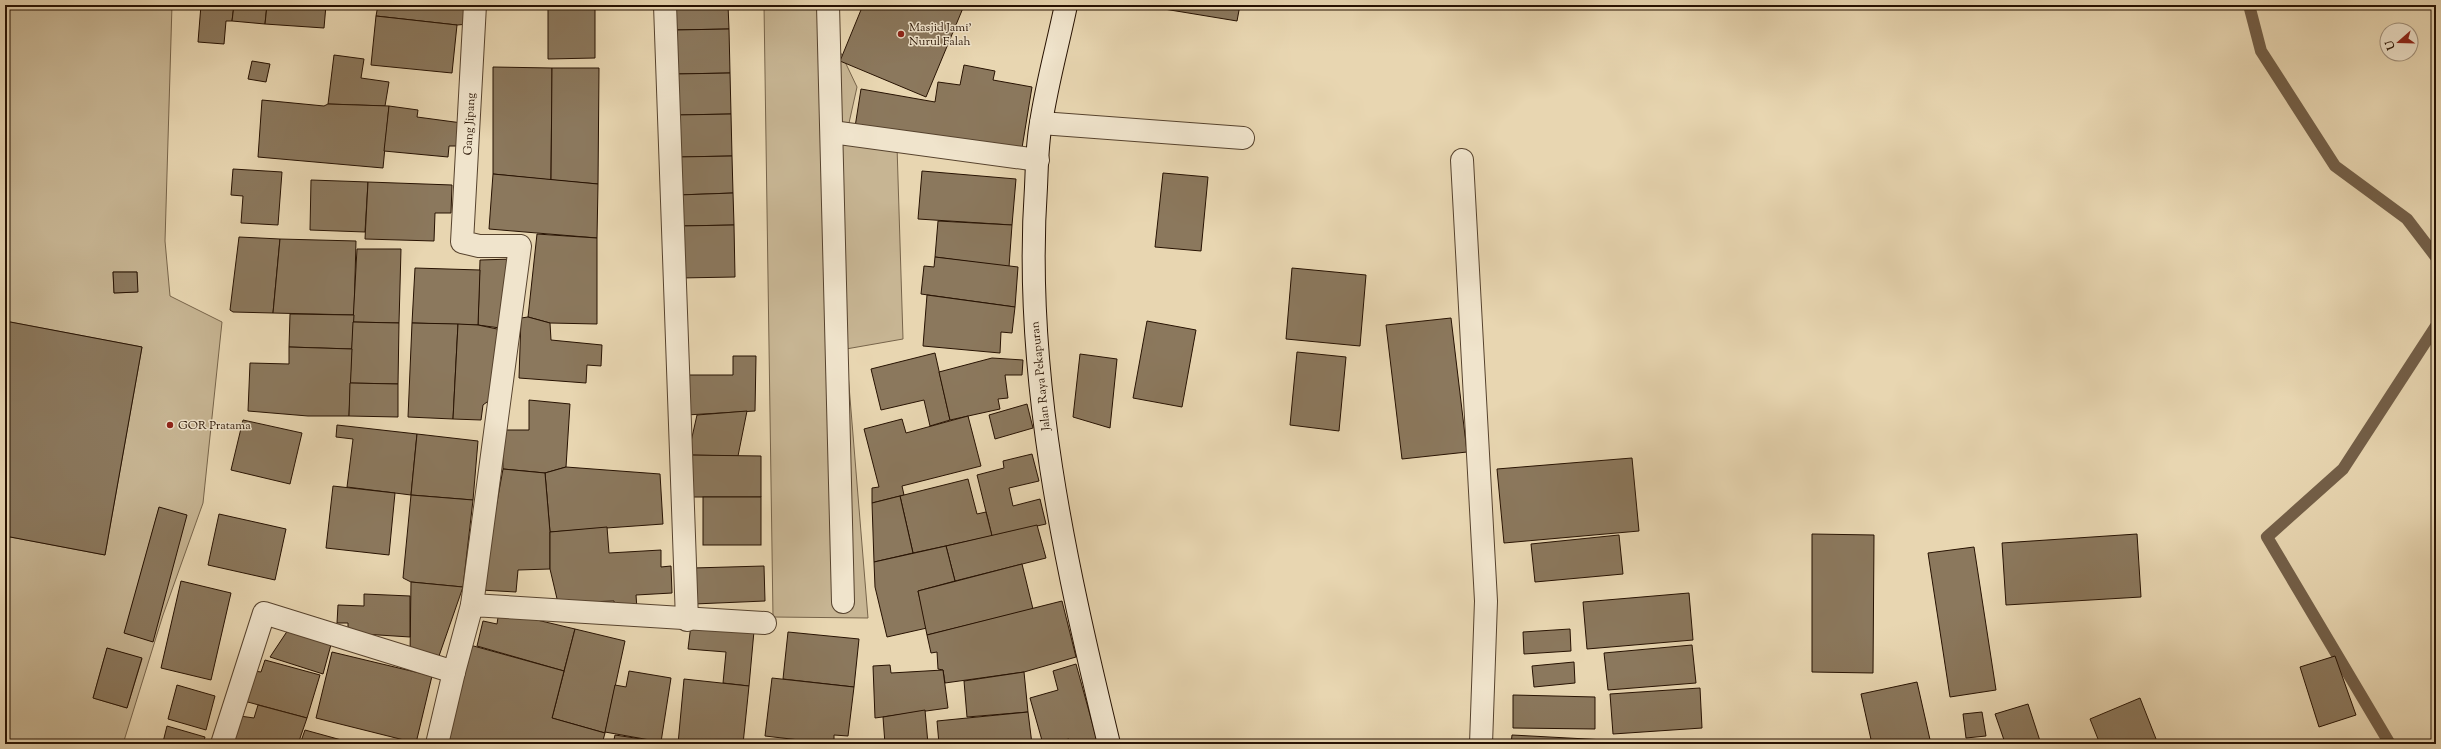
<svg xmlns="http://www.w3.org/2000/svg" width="2441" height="749" font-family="'Sorts Mill Goudy',serif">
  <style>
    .green { fill: #c7b593; stroke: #77644a; fill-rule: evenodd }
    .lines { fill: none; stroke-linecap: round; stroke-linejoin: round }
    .stream { stroke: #735f48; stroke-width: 12 }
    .building { fill: #8b785d; stroke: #271202 }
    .minor-casing { stroke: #57432e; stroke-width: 24 }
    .secondary-casing { stroke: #271202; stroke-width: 24 }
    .minor { stroke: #f0e4cc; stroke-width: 22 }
    .secondary { stroke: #f0e4cc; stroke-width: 22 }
    .poi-dot { fill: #8f2418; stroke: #f0e4cc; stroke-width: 1.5 }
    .labels { text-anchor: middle; stroke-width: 3; stroke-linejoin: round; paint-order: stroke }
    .poi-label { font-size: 12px; fill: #271202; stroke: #f0e4cc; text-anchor: start }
    .street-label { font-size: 12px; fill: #271202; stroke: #f0e4cc }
  </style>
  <rect width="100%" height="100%" fill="#e8d6b1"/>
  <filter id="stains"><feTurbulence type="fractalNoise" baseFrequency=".005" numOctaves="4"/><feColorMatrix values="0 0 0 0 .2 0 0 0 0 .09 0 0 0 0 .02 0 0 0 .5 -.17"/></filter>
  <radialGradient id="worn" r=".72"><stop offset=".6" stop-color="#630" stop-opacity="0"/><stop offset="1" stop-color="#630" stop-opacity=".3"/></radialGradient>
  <g class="green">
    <path d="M5,5H172L165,241L170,296L222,322L203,503L163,615L123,744H5V536L105,555L142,347L5,321ZM113,272H137V292L114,293ZM159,508L152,641L125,633ZM107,648L142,659L127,708L93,698Z"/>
    <path d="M764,5H818L857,87L847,132L897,146L903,339L846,349L868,618L773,617Z"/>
  </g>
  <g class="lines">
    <g class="stream">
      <path d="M2249,5L2261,51L2335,166L2407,219L2436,257"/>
      <path d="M2390,744L2267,537L2343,469L2436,326"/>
    </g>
  </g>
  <g class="building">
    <path d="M201,5H234L232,21H226L224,44L198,42Z"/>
    <path d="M234,5H267L265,24L232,21Z"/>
    <path d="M267,5H335H326L324,28L265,24Z"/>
    <path d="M378,5H472L469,24L457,25L376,16Z"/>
    <path d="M548,5H595V58L548,59Z"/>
    <path d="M673,5H728L729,29L674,30Z"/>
    <path d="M832,5H858V7L832,9Z"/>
    <path d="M863,5H955L963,8L926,97L840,61Z"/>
    <path d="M1158,5H1240L1237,21L1158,8Z"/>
    <path d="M376,16L457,25L452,73L371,65Z"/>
    <path d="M729,29L730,73L675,74L674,30Z"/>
    <path d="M334,55L364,59L361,78L389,82L385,106L328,104Z"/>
    <path d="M252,61L270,64L266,82L248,79Z"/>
    <path d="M964,65L995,71L993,80L1032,87L1021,154L855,127L861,89L935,102L938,82L960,85Z"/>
    <path d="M493,67L552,68L551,180L493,174Z"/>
    <path d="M552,68H599L598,184L551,180Z"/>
    <path d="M730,73L731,114L676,115L675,74Z"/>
    <path d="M262,100L324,106L328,104L389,106L383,168L258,157Z"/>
    <path d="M389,106L418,110L417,117L462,123L459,146H449L448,157L384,151Z"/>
    <path d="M731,114L732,156L677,157L676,115Z"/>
    <path d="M732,156L733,193L678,195L677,157Z"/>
    <path d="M233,169L282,172L278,225L241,223L243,196L231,195Z"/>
    <path d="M922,171L1016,179L1012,225L918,219Z"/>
    <path d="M1163,173L1208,177L1201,251L1155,247Z"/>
    <path d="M493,174L598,184L597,238L489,229Z"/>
    <path d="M311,180L368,182L365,232L310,230Z"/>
    <path d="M368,182L452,185L451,213H435L434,241L365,239Z"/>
    <path d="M733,193L734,225L679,226L678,195Z"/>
    <path d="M938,221L1012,225L1009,267L935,257Z"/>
    <path d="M734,225L735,277L680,278L679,226Z"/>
    <path d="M537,234L597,238V324L550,323L528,317Z"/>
    <path d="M239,237L280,239L273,313L233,312L230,310Z"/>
    <path d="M280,239L356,241L354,315L273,313Z"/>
    <path d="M357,249H401L399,323L353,322Z"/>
    <path d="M935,257L1018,267L1015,307L921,294L924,266L934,267Z"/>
    <path d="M512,259L500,328L478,325L480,260Z"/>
    <path d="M415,268L480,270L478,325L412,323Z"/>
    <path d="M1292,268L1366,275L1360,346L1286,339Z"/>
    <path d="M113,272H137L138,292L114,293Z"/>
    <path d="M927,295L1015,307L1012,333L1001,332L1000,353L923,346Z"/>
    <path d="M290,314L354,315L352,349L289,347Z"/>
    <path d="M528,317L550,323L551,340L602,345L601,366L587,365L586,383L519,378L521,318Z"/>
    <path d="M1451,318L1467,452L1402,459L1386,325Z"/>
    <path d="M5,321L142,347L105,555L5,536Z"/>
    <path d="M1147,321L1196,330L1182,407L1133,398Z"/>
    <path d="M353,322L399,323L398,384L350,383Z"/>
    <path d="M412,323L458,324L453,419L408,417Z"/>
    <path d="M458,324L478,325L502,330L491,399L483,405L481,420L453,419Z"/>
    <path d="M289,347L352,349L349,416H308L248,411L250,363L289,364Z"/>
    <path d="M1297,352L1346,357L1339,431L1290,425Z"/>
    <path d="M935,353L950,420L930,426L924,400L881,410L871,369Z"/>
    <path d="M1080,354L1117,359L1110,428L1073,417Z"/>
    <path d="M733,356H756L755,411L686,415L687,375H733Z"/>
    <path d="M992,358L1023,360L1022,375H1005L1008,398L998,399L1000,409L950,420L939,372Z"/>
    <path d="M350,383L398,384V417L349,416Z"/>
    <path d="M529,400L570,404L566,467L545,473L503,469L502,431L503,430H529Z"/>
    <path d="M1027,404L1033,428L995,439L989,415Z"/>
    <path d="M747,411L738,456L688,455L697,415Z"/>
    <path d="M968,416L981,466L902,486L904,495L872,503V488L879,487L864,429L902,419L906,433Z"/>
    <path d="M243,420L302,433L290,484L231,470Z"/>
    <path d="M337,425L417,434L411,495L347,487L353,439L336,437Z"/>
    <path d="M417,434L478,441L473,500L411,495Z"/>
    <path d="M1032,454L1039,481L1009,488L1013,506L1040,499L1046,524L992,536L977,475L1004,468L1003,461Z"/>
    <path d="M688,455L761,456V497H688Z"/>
    <path d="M1632,458L1639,531L1504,543L1497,469Z"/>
    <path d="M566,467L660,474L663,524L550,532L545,473Z"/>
    <path d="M503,469L545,473L550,532V569L518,570L516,592L481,590Z"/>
    <path d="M968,479L977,514L986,512L992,536L913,553L900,496Z"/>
    <path d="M333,486L395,493L389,555L326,548Z"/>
    <path d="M411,495L473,500L463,587L411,582L403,578Z"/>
    <path d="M900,496L913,553L874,562L872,503Z"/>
    <rect x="703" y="497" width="58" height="48"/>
    <path d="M159,507L187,515L153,642L124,633Z"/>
    <path d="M219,514L286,529L275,580L208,565Z"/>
    <path d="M1037,525L1046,558L955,581L946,546Z"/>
    <path d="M607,527L609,553L661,550V567L671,566L672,593L636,595L637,609L615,611L614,601L558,603L550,569V532Z"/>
    <path d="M1812,534L1874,535L1873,673L1812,672Z"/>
    <path d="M2137,534L2141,597L2006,605L2002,543Z"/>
    <path d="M1619,535L1623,574L1535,582L1531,544Z"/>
    <path d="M946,546L955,581L918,591L927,628L887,637L875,587L874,562Z"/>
    <path d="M1974,547L1996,690L1950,697L1928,553Z"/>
    <path d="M1022,564L1033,609L927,635L918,591Z"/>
    <path d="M764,566L765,601L694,604L693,568Z"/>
    <path d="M181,581L231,593L211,680L161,668Z"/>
    <path d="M411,582L463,587L439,656L410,655Z"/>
    <path d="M1689,593L1693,640L1587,649L1583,602Z"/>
    <path d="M364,594L410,596V637L348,633V623H337L338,605L364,606Z"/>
    <path d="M1062,601L1076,657L1024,672L945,683L943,670L938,669L937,652L931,653L927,635Z"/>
    <path d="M499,611L575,629L564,671L477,646L483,621L497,624Z"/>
    <path d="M691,625L754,631L749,686L723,683L726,652L688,649Z"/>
    <path d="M290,627L332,641L323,674L270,657Z"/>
    <path d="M575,629L625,641L605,733L552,718Z"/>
    <path d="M1570,629L1571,651L1524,654L1523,632Z"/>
    <path d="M788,632L859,639L854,687L783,679Z"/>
    <path d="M470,645L564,671L552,718L605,733L602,744H445Z"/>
    <path d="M1692,645L1696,683L1608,690L1604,653Z"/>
    <path d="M107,648L142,658L127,708L93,698Z"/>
    <path d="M332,652L432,676L416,743L316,718Z"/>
    <path d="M2335,656L2356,715L2319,727L2300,667Z"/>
    <path d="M265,660L320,675L307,718L244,701L254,671L261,672Z"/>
    <path d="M1574,662L1575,683L1534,687L1532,666Z"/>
    <path d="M1076,664L1098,744H1070L1069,739L1043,744L1030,698L1058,690L1053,671Z"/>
    <path d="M890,665L891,673L943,670L948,708L875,718L873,666Z"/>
    <path d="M629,671L671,678L661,742L605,732L615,685L626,687Z"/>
    <path d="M1024,672L1028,712L967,717L964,681Z"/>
    <path d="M772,678L854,687L848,736L834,735V744L765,736Z"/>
    <path d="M684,679L749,686L743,744H678Z"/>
    <path d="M1917,682L1931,744H1872L1861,694Z"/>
    <path d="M177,685L215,696L206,730L168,719Z"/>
    <path d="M1700,688L1702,728L1613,734L1610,694Z"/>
    <path d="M1513,695L1595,697V729L1513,728Z"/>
    <path d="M2140,698L2158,744H2100L2090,719Z"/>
    <path d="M2028,704L2041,744H1992L2004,740L1995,714Z"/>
    <path d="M258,705L307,718L298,744H231L240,716L254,718Z"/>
    <path d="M925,710L928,744H885L883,717Z"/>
    <path d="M1028,712L1032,744H939L937,721Z"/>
    <path d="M1982,712L1986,736L1966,738L1963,714Z"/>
    <path d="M167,726L205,737L203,744H170L163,742Z"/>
    <path d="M305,730L356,744H300Z"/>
    <path d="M615,735L661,742V744H613Z"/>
    <path d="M1512,735L1680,744H1511Z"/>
  </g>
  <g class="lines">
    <defs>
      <g id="minor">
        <path d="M665,5L687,620"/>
        <path d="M828,5L843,602"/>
        <path d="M1041,123L1243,138"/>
        <path d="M832,132L1038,160"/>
        <path d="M1462,160L1486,601L1481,744"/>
        <path d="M472,605L520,246H479L462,242L475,5"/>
        <path d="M222,744L264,613L454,672L472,605L765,623"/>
        <path d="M437,744L454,672"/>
      </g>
      <path id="secondary" d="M1066,5C1058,44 1047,83 1041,123C1037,144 1037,166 1036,187C1023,375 1065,562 1109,744"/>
    </defs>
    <use href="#minor" class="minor-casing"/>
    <use href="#secondary" class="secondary-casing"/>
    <use href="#minor" class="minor"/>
    <use href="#secondary" class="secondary"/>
  </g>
  <g class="poi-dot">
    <circle cx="901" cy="34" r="4"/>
    <circle cx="170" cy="425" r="4"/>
  </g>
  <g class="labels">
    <g class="poi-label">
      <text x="909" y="31">Masjid Jami'<tspan x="909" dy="14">Nurul Falah</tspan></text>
      <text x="178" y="429">GOR Pratama</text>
    </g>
    <g class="street-label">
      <text transform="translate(469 124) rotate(-87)" y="4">Gang Jipang</text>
      <text transform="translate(1040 376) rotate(-96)" y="4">Jalan Raya Pekapuran</text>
    </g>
  </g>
  <rect width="2441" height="749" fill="none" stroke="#e8d6b1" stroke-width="20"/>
  <rect x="6" y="6" width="2429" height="737" fill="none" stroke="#271202" stroke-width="2"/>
  <rect x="10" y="10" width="2421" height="729" fill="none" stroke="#271202"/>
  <g transform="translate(2399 42) rotate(250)"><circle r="19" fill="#f0e4cc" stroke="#a0907b"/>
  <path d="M0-3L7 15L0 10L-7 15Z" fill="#8f2418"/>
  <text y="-6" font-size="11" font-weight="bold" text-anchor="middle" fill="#271202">U</text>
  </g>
  <rect width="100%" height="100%" filter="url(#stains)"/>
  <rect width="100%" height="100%" fill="url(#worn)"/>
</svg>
